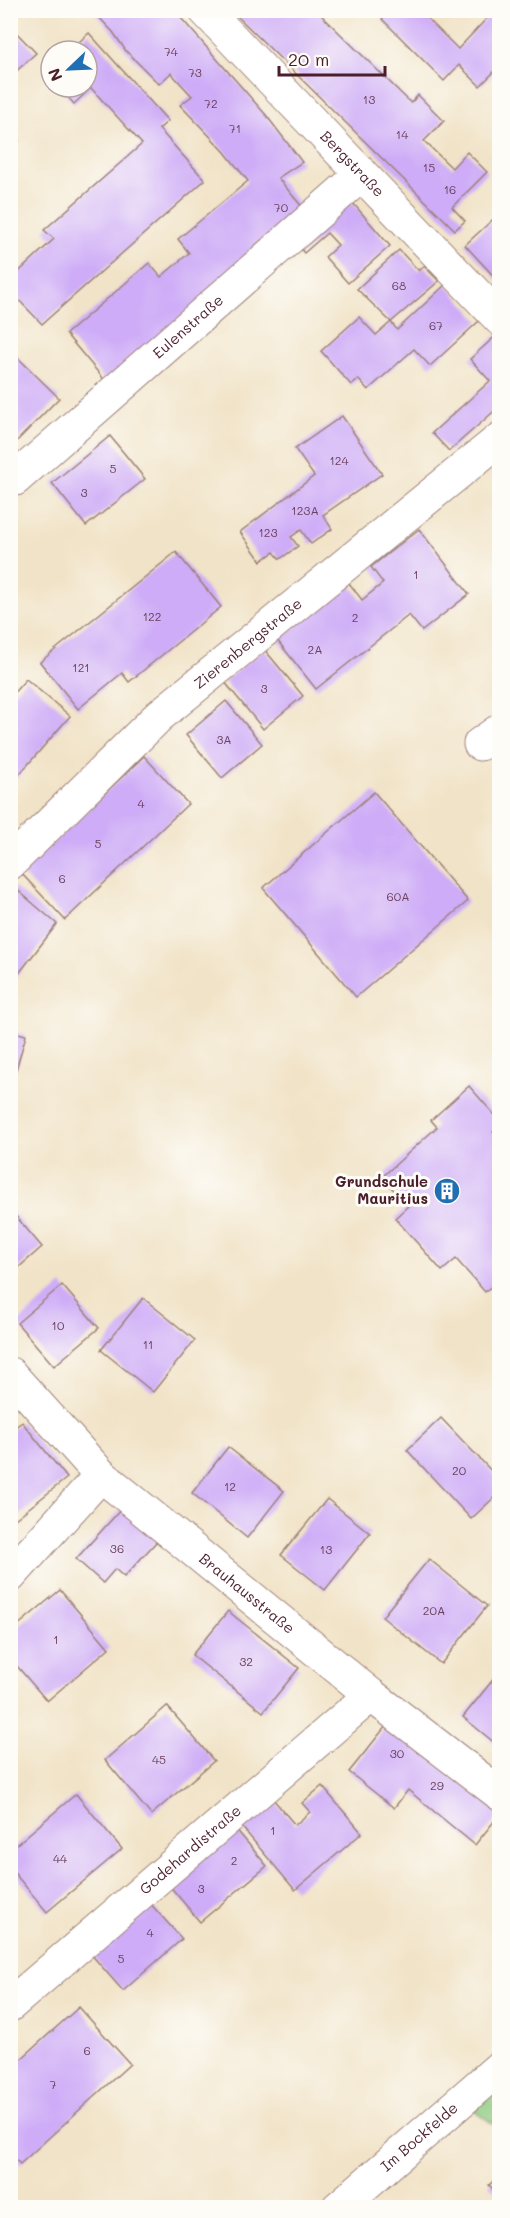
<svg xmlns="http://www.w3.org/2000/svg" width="510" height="2218" font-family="Mali,sans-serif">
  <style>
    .green { fill: #8ecb81; stroke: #6c7556; stroke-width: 1.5 }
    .building { fill: #ceacf7 }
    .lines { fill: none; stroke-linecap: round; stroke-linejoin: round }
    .minor-casing { stroke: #9e8179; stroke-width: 35 }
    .minor { stroke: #fff; stroke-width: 33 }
    .labels { text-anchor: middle; stroke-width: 6; stroke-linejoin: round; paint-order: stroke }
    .number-label { font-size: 12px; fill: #6b425e }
    .street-label { font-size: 15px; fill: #4a1f2b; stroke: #fdfcf7 }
    .poi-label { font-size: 15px; font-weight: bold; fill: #4a1f2b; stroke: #fdfcf7; text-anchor: end }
  </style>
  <rect width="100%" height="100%" fill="#fdfcf7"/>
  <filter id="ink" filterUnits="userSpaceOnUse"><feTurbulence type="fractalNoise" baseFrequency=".0167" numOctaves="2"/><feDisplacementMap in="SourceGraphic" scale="12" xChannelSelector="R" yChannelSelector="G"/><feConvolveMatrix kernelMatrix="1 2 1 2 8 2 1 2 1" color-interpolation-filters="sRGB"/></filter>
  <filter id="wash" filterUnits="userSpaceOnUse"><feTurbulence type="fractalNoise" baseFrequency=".008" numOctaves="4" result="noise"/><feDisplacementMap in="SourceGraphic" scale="24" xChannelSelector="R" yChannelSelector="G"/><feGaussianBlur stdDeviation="1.35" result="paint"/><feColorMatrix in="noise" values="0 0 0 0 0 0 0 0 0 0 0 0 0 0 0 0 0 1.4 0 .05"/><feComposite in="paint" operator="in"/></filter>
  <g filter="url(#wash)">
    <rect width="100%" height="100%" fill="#f1e3c7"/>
    <path class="green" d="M499,2088V2128L474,2110Z"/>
    <g id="blocks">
      <g class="building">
        <path d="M92,10H174L266,115L302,162L278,178L308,214L107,383L66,334L149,263L161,277L189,253L178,239L248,181L224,151L180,105L192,96L171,73L159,84L126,51L113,32Z"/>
        <path d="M231,10H316L411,103L418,95L444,121L424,141L452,168L467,152L487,172L452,207L465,221L455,230Z"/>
        <path d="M390,10H419L458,49L490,15L500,25V66L480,86L459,65L444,81L382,19Z"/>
        <path d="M10,26L36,53L10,77Z"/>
        <path d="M89,33L168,121L159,129L205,180L42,324L10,291V280L54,239L44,230L142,144L91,88L74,104L59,87H87V51H69Z"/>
        <path d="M10,131L19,141L10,148Z"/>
        <path d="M346,195L390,246L348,283L325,257L338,245L327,233L304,253L294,241Z"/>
        <path d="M500,213V283L465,245Z"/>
        <path d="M399,250L419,271L424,266L439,281L391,322L357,289Z"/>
        <path d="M446,284L479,321L430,366L414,349L368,390L358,379L351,385L321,351L359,317L376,335L391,322L397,330Z"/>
        <path d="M500,332V406L449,451L432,433L490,381L470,359Z"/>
        <path d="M10,350L59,398L13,445L10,443Z"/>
        <path d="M342,416L382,474L323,515L332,529L311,544L301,530L291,537L298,546L280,559L274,552L261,561L240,532L314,476L295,449Z"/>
        <path d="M110,436L145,479L86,526L52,483Z"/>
        <path d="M419,529L469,594L422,631L409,615L316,689L277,640L349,583L362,600L383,583L371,567Z"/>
        <path d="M176,552L221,607L129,682L122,673L78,709L40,662Z"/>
        <path d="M264,649L303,696L263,729L224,681Z"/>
        <path d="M26,679L70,716L10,785V697Z"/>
        <path d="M226,701L262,744L222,778L186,735Z"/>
        <path d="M144,756L188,804L65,920L21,873Z"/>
        <path d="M374,792L468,901L356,997L263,888Z"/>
        <path d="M14,887L57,924L10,985V891Z"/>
        <path d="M10,1031L26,1035L16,1070L10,1069Z"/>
        <path d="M469,1086L500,1121V1126L493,1132L500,1140V1278L485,1292L456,1259L442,1271L395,1218L408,1206L382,1177L437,1127L431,1120Z"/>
        <path d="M14,1214L42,1247L10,1275V1217Z"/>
        <path d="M62,1285L99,1328L54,1366L17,1323Z"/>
        <path d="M143,1298L195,1340L153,1392L101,1350Z"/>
        <path d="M441,1418L500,1480V1492L471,1519L407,1450Z"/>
        <path d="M22,1422L67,1478L10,1523V1431Z"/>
        <path d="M228,1447L284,1491L247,1538L192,1493Z"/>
        <path d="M327,1499L370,1533L325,1590L281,1555Z"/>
        <path d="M123,1507L158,1540L124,1577L115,1569L103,1583L76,1559Z"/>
        <path d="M429,1559L487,1606L441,1664L382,1617Z"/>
        <path d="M60,1590L109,1648L47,1701L10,1658V1632Z"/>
        <path d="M228,1611L299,1668L263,1712L192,1655Z"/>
        <path d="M500,1671V1740L496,1744L463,1717Z"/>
        <path d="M167,1706L214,1761L151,1815L105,1760Z"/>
        <path d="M390,1721L500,1809V1814L475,1845L408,1790L394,1808L349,1772Z"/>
        <path d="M322,1786L362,1833L295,1890L241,1826L273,1799L295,1825L310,1812L302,1803Z"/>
        <path d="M76,1794L122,1849L47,1912L10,1868V1850Z"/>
        <path d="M235,1828L267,1866L200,1922L168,1884Z"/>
        <path d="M148,1901L182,1939L123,1991L90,1953Z"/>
        <path d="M79,2007L130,2064L20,2164L10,2154V2069Z"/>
        <path d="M500,2175V2196L489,2185Z"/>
      </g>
    </g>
  </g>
  <g filter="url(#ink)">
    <use href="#blocks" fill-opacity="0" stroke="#9e8179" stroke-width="1.5"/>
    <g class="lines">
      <defs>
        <g id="minor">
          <path id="s1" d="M205,10L500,319"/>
          <path id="s2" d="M10,475L15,479L361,175"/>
          <path d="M480,744L500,730"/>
          <path id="s3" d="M10,863L159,716L500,439"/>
          <path id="s4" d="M10,1374L101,1475L371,1695L500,1794"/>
          <path d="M10,1576L101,1475"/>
          <path id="s5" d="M10,2005L371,1695"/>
          <path id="s6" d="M338,2208L500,2067"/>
        </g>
      </defs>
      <use href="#minor" class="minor-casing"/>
      <use href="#minor" class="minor"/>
    </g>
  </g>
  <defs>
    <symbol id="building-disc" viewBox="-11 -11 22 22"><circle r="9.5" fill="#1f6fb2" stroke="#fdfcf7"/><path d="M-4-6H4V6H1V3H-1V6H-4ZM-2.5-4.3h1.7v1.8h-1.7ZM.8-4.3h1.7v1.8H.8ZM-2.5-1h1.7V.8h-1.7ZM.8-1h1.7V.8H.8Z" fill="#fff"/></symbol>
  </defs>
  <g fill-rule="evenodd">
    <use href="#building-disc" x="432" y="1176" width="30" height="30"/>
  </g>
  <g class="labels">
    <g class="number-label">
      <text x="171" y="56">74</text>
      <text x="195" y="77">73</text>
      <text x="369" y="104">13</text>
      <text x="211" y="108">72</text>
      <text x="235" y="133">71</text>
      <text x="402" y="139">14</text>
      <text x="429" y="172">15</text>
      <text x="450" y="194">16</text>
      <text x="281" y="212">70</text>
      <text x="399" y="290">68</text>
      <text x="436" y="330">67</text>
      <text x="339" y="465">124</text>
      <text x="113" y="473">5</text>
      <text x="84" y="497">3</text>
      <text x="305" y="515">123A</text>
      <text x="268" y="537">123</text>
      <text x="416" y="579">1</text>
      <text x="152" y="621">122</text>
      <text x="355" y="622">2</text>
      <text x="315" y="654">2A</text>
      <text x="81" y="672">121</text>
      <text x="264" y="693">3</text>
      <text x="224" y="744">3A</text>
      <text x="141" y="808">4</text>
      <text x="98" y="848">5</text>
      <text x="62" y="883">6</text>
      <text x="398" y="901">60A</text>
      <text x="58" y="1330">10</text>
      <text x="148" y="1349">11</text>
      <text x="459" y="1475">20</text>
      <text x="230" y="1491">12</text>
      <text x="117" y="1553">36</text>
      <text x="326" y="1554">13</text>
      <text x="434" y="1615">20A</text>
      <text x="56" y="1644">1</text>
      <text x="246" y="1666">32</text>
      <text x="397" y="1758">30</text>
      <text x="159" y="1764">45</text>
      <text x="437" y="1790">29</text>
      <text x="273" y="1835">1</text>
      <text x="60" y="1863">44</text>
      <text x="234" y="1865">2</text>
      <text x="201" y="1893">3</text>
      <text x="150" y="1937">4</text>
      <text x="121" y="1963">5</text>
      <text x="87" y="2055">6</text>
      <text x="53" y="2089">7</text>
    </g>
    <g class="street-label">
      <text dy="5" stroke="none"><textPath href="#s1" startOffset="213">Bergstraße</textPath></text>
      <text dy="5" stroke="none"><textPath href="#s2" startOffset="237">Eulenstraße</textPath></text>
      <text dy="5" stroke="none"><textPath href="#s3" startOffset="324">Zierenbergstraße</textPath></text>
      <text dy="5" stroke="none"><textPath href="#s4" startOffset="324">Brauhausstraße</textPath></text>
      <text dy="5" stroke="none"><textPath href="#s5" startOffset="238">Godehardistraße</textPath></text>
      <text dy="5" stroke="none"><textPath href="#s6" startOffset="108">Im Bockfelde</textPath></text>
    </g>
    <g class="poi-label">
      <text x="428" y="1187">Grundschule<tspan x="428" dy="17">Mauritius</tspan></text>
    </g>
  </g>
  <rect width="510" height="2218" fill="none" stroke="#fdfcf7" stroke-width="36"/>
  <g transform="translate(69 69) rotate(247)"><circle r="28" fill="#fdfcf7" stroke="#b5a4a5" stroke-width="1.5"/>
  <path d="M0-4.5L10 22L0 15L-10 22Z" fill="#1f6fb2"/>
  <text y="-9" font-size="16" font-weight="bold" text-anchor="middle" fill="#4a1f2b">N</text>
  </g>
  <path d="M279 66v9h106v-9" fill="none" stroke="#4a1f2b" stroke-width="3"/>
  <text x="288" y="66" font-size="18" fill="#4a1f2b" stroke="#fdfcf7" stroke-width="4.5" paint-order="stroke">20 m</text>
</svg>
